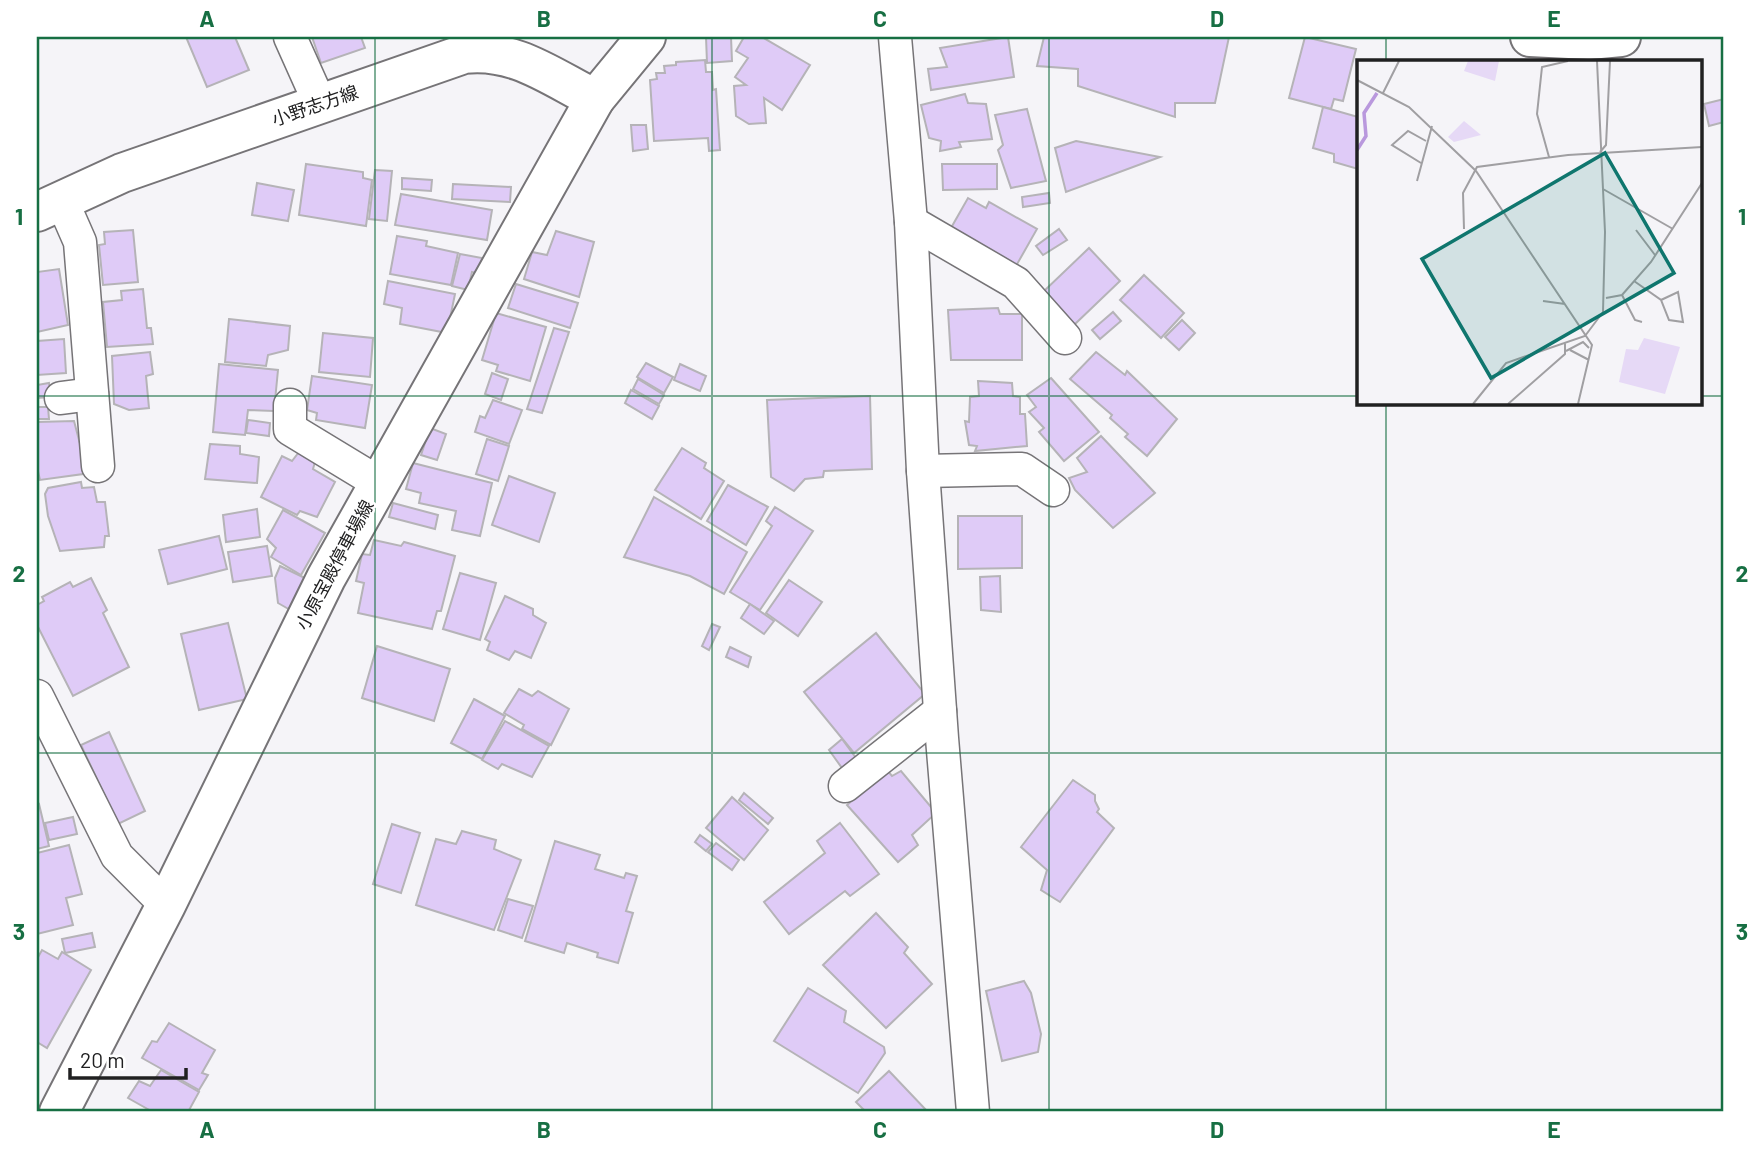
<svg xmlns="http://www.w3.org/2000/svg" width="1761" height="1149" font-family="Barlow,'Noto Sans JP',sans-serif">
  <style>
    .building { fill: #dfcbf7; stroke: #b5b3b7; stroke-width: 2 }
    .lines { fill: none; stroke-linecap: round; stroke-linejoin: round }
    .street-casing { stroke: #767477; stroke-width: 35 }
    .secondary-casing { stroke: #767477; stroke-width: 42 }
    .street { stroke: #fff; stroke-width: 32 }
    .secondary { stroke: #fff; stroke-width: 38 }
    .grid { fill: none; stroke: #176f43; stroke-width: 2; stroke-opacity: 0.55 }
    .labels { text-anchor: middle; stroke-width: 5; stroke-linejoin: round; paint-order: stroke }
    .street-label { font-size: 18px; fill: #202021; stroke: #fff }
    .inset-river { fill: none; stroke: #b998dd; stroke-width: 3.5 }
    .inset-road { fill: none; stroke: #a09fa2; stroke-width: 2 }
    .view { fill: #0f766e; fill-opacity: 0.15; stroke: #0f766e; stroke-width: 3.5 }
    .inset-edge { fill: none; stroke: #202021; stroke-width: 3.5 }
    .neatline { fill: none; stroke: #176f43; stroke-width: 2.5 }
    .grid-label { font-size: 23px; text-anchor: middle; font-weight: bold; fill: #176f43 }
  </style>
  <rect width="100%" height="100%" fill="#f5f4f8"/>
  <g class="building">
    <path d="M186,37H235L249,70L207,87Z"/>
    <path d="M312,37H361L365,48L321,63Z"/>
    <path d="M706,37H731L732,61L707,63Z"/>
    <path d="M744,37H762L810,65L782,110L764,98L766,123L749,124L736,116L734,86L746,85L735,77L748,58L736,51Z"/>
    <path d="M1008,37L1014,77L931,90L928,69L947,67L940,48Z"/>
    <path d="M1044,37H1229L1215,103H1175V117L1078,86V69L1037,66Z"/>
    <path d="M1305,37L1356,49L1343,101L1334,99L1331,109L1289,98Z"/>
    <path d="M705,60L706,72H712L713,90L716,89L720,150L709,151L708,138L654,141L650,80L657,79L656,73H665L664,66L676,65V62Z"/>
    <path d="M965,94L968,103L986,104L992,139L959,142L961,147L940,151L941,141L929,138L921,105Z"/>
    <path d="M1724,99V122L1709,126L1704,104Z"/>
    <path d="M1323,107L1358,117V169L1334,162V154L1313,148Z"/>
    <path d="M1027,109L1046,181L1011,188L998,150L1003,145L995,115Z"/>
    <path d="M631,125H646L648,149L633,151Z"/>
    <path d="M1076,141L1160,157L1066,192L1055,148Z"/>
    <path d="M306,164L363,172V178L372,180L366,226L299,215Z"/>
    <path d="M942,164H997V189L943,190Z"/>
    <path d="M375,170L392,171L387,221L369,219Z"/>
    <path d="M402,178L432,180L431,191L402,189Z"/>
    <path d="M257,183L294,190L288,221L252,215Z"/>
    <path d="M453,184L511,187L510,202L452,199Z"/>
    <path d="M1049,193L1050,203L1023,207L1022,197Z"/>
    <path d="M401,194L492,210L487,240L395,225Z"/>
    <path d="M968,198L986,208L989,202L1037,229L1016,266L951,228Z"/>
    <path d="M1059,229L1067,240L1043,255L1036,246Z"/>
    <path d="M133,230L138,282L103,285L99,245L105,244L104,232Z"/>
    <path d="M556,231L594,242L579,297L524,279L532,252L547,255Z"/>
    <path d="M397,236L427,241L426,246L458,253L451,285L390,274Z"/>
    <path d="M1089,248L1120,281L1074,325L1043,292Z"/>
    <path d="M460,254L482,258L480,274L472,272L468,290L452,286Z"/>
    <path d="M59,269L68,325L37,332V272Z"/>
    <path d="M1144,275L1184,313L1161,338L1120,300Z"/>
    <path d="M388,281L455,294L447,333L400,324L402,308L384,304Z"/>
    <path d="M516,284L578,303L570,328L508,308Z"/>
    <path d="M143,289L147,328H151L153,344L107,347L103,302L122,300L121,291Z"/>
    <path d="M998,308L1000,314H1022V360H951L948,310Z"/>
    <path d="M1113,312L1121,321L1100,339L1092,330Z"/>
    <path d="M496,313L546,327L530,381L496,371L498,365L482,360Z"/>
    <path d="M229,319L290,326L288,350L268,355L266,366L225,362Z"/>
    <path d="M1182,320L1195,333L1179,350L1165,337Z"/>
    <path d="M554,328L569,332L542,413L527,409Z"/>
    <path d="M323,333L373,338L370,377L319,372Z"/>
    <path d="M64,339L66,373L37,375V341Z"/>
    <path d="M150,352L153,374L146,376L149,408L129,410L114,404L112,356Z"/>
    <path d="M1096,352L1125,375L1127,371L1177,419L1147,456L1125,437L1128,434L1110,418L1112,415L1070,379Z"/>
    <path d="M646,363L673,377L664,393L637,377Z"/>
    <path d="M219,364L278,370L274,411L248,410L245,435L213,432Z"/>
    <path d="M680,364L706,376L700,391L674,380Z"/>
    <path d="M492,373L508,379L501,400L485,394Z"/>
    <path d="M312,376L372,385L365,428L316,420L317,413L307,410Z"/>
    <path d="M1051,378L1099,432L1064,461L1039,432L1044,428L1029,412L1036,407L1027,395Z"/>
    <path d="M638,379L664,395L659,404L633,389Z"/>
    <path d="M978,381L1012,383L1013,396L1020,397V414H1025L1027,446L975,451L977,446L969,445L965,421L969,422L970,397L979,396Z"/>
    <path d="M49,383L51,397L37,398V385Z"/>
    <path d="M631,390L659,406L652,419L625,403Z"/>
    <path d="M870,396L872,469L824,471L823,477L805,479L794,491L771,477L767,400Z"/>
    <path d="M493,400L522,410L509,444L475,432L480,416L485,418Z"/>
    <path d="M37,407H48L49,419H37Z"/>
    <path d="M248,420L270,423L269,436L246,433Z"/>
    <path d="M74,421L84,459L83,474L40,480L37,467V422Z"/>
    <path d="M430,428L446,434L437,460L421,455Z"/>
    <path d="M1101,436L1155,493L1113,528L1075,490L1069,478L1087,472L1077,458Z"/>
    <path d="M487,439L509,446L498,481L476,474Z"/>
    <path d="M210,444L240,446V454L259,457L257,483L205,479Z"/>
    <path d="M682,448L706,463L704,468L724,481L701,519L655,490Z"/>
    <path d="M299,452L315,462L313,469L335,482L317,517L300,511L297,515L261,497L282,456L292,461Z"/>
    <path d="M413,463L492,483L480,536L452,530L456,511L419,503L421,493L406,489Z"/>
    <path d="M509,476L555,493L539,542L492,525Z"/>
    <path d="M81,482L82,488L94,487L97,502H105L109,536H105L104,547L60,551L48,516L45,494L48,488Z"/>
    <path d="M728,485L768,507L746,545L707,521Z"/>
    <path d="M654,497L747,552L724,594L690,576L624,557Z"/>
    <path d="M393,503L438,515L435,529L389,517Z"/>
    <path d="M775,507L813,531L760,610L730,592L772,526L766,521Z"/>
    <path d="M257,509L260,537L226,542L223,515Z"/>
    <path d="M283,510L325,533L301,575L271,557L276,548L267,539Z"/>
    <path d="M958,516H1022V568L958,569Z"/>
    <path d="M219,536L227,569L168,584L159,550Z"/>
    <path d="M374,540L401,546L404,542L455,556L441,611H437L432,629L358,613L364,583L356,581L362,554L370,555Z"/>
    <path d="M267,546L272,576L233,582L228,552Z"/>
    <path d="M280,566L309,580L292,611L278,603L275,578Z"/>
    <path d="M460,573L496,583L480,640L443,629Z"/>
    <path d="M1000,576L1001,612L981,610L980,577Z"/>
    <path d="M91,578L107,610L103,613L129,667L73,696L37,625V605L44,601L42,597L70,582L73,587Z"/>
    <path d="M789,580L822,602L798,636L766,613Z"/>
    <path d="M505,596L533,609V615L546,623L531,658L515,651L509,660L487,650L490,642L485,639Z"/>
    <path d="M750,604L774,621L764,634L741,618Z"/>
    <path d="M228,623L247,699L199,710L181,634Z"/>
    <path d="M712,624L720,627L709,650L702,646Z"/>
    <path d="M876,633L925,694L854,753L804,692Z"/>
    <path d="M377,646L450,669L434,721L362,698Z"/>
    <path d="M730,647L751,657L748,667L726,657Z"/>
    <path d="M519,689L532,696L538,691L569,709L551,745L522,729L524,725L504,713Z"/>
    <path d="M474,699L505,716L482,759L451,743Z"/>
    <path d="M505,721L549,746L532,777L502,764L498,769L482,760Z"/>
    <path d="M109,732L145,811L118,824L81,745Z"/>
    <path d="M842,739L856,758L842,768L829,750Z"/>
    <path d="M887,770L892,776L901,771L936,813L912,835L918,845L898,862L847,805Z"/>
    <path d="M1073,780L1095,795V801L1099,809L1097,812L1114,828L1060,902L1041,890L1047,870L1021,847Z"/>
    <path d="M744,793L773,818L768,824L739,800Z"/>
    <path d="M732,797L768,830L744,860L706,828Z"/>
    <path d="M39,804L49,846L37,849V805Z"/>
    <path d="M73,817L77,834L49,840L45,823Z"/>
    <path d="M840,823L879,874L850,896L845,891L789,934L764,902L825,853L817,841Z"/>
    <path d="M392,824L420,833L401,893L373,884Z"/>
    <path d="M462,831L496,840L494,849L521,860L494,930L416,905L436,839L456,844Z"/>
    <path d="M700,835L712,844L706,851L695,842Z"/>
    <path d="M555,841L600,855L595,869L624,878L626,873L637,876L626,911L633,913L618,963L597,957L598,953L567,943L564,953L525,941Z"/>
    <path d="M716,843L739,860L732,870L708,852Z"/>
    <path d="M69,845L82,894L66,898L73,925L37,934V853Z"/>
    <path d="M508,899L533,906L522,938L498,930Z"/>
    <path d="M876,913L908,947L904,953L932,984L886,1028L823,965Z"/>
    <path d="M92,933L95,947L65,953L62,939Z"/>
    <path d="M42,950L58,959L62,952L91,970L47,1048L37,1042V959Z"/>
    <path d="M1024,981L1031,993L1041,1034L1038,1052L1002,1061L986,991Z"/>
    <path d="M808,988L846,1011L844,1022L884,1047L885,1053L858,1093L774,1041Z"/>
    <path d="M169,1023L215,1050L202,1073L208,1075L199,1090L142,1058L152,1041L157,1042Z"/>
    <path d="M161,1070L199,1092L188,1112H153L128,1098L139,1081L150,1086Z"/>
    <path d="M889,1071L928,1112H866L856,1102Z"/>
  </g>
  <g class="lines">
    <defs>
      <g id="street">
        <path d="M290,37L320,104"/>
        <path d="M895,37L911,222L923,471L942,738L973,1112"/>
        <path d="M62,201L80,242L98,466"/>
        <path d="M911,222L1016,283L1065,338"/>
        <path d="M61,398L92,394"/>
        <path d="M290,405V429L379,483"/>
        <path d="M923,471L1022,469L1053,490"/>
        <path d="M37,696L117,856L166,905"/>
        <path d="M845,786L940,711"/>
      </g>
      <g id="secondary">
        <path d="M1530,37L1589,40L1621,37"/>
        <path d="M37,212L122,173L464,54C515,48 551,77 595,99"/>
        <path d="M59,1112L166,905L326,578L595,99L646,37"/>
      </g>
    </defs>
    <use href="#street" class="street-casing"/>
    <use href="#secondary" class="secondary-casing"/>
    <use href="#street" class="street"/>
    <use href="#secondary" class="secondary"/>
  </g>
  <path class="grid" d="M375,37V1112M712,37V1112M1049,37V1112M1386,37V61M37,396H1358M1700,396H1724M1386,402V1112M37,753H1724"/>
  <g class="labels">
    <g class="street-label">
      <text transform="translate(315 106) rotate(-19)" y="6">小野志方線</text>
      <text transform="translate(335 565) rotate(-62)" y="6">小原宝殿停車場線</text>
    </g>
  </g>
  <g transform="translate(1357 60)">
    <rect width="345" height="345" fill="#f5f4f8"/>
    <path d="M111,1H142L138,21L107,11ZM107,61L124,75L97,82L91,77ZM287,278L323,287L308,334L262,322L269,289L281,290Z" fill="#e6d9f6"/>
    <path class="inset-river" d="M0,90L9,76L7,53L20,33"/>
    <path class="inset-road" d="M0,20L52,47L119,111L235,285L221,344M26,33L42,1M243,92L249,85L253,1M192,97L180,54L185,7L211,1M64,103L35,85L51,71L69,81M60,121L75,66M246,129L316,169M107,169L106,133L120,107L211,95L345,87M279,170L298,195M277,221L304,240L312,260L326,262L321,232L304,240M265,235L278,260L285,262M249,238L265,235L294,202L345,123M186,241L208,244M213,290L232,300M209,291L226,282L232,288M116,344L149,303L228,276L246,252L248,172L240,1M151,344L208,294V282"/>
    <path class="view" d="M248,93L317,213L134,318L65,199Z"/>
    <rect width="345" height="345" class="inset-edge"/>
  </g>
  <rect width="1761" height="1149" fill="none" stroke="#ffffff" stroke-width="77"/>
  <path d="M70 1068v10h116v-10" fill="none" stroke="#202021" stroke-width="3.5"/>
  <text x="80" y="1068" font-size="21" fill="#202021" stroke="#ffffff" stroke-width="5" paint-order="stroke">20 m</text>
  <rect x="38" y="38" width="1684" height="1072" class="neatline"/>
  <g class="grid-label">
    <text x="207" y="27">A</text>
    <text x="544" y="27">B</text>
    <text x="880" y="27">C</text>
    <text x="1217" y="27">D</text>
    <text x="1554" y="27">E</text>
    <text x="19" y="225">1</text>
    <text x="1742" y="225">1</text>
    <text x="19" y="582">2</text>
    <text x="1742" y="582">2</text>
    <text x="19" y="940">3</text>
    <text x="1742" y="940">3</text>
    <text x="207" y="1138">A</text>
    <text x="544" y="1138">B</text>
    <text x="880" y="1138">C</text>
    <text x="1217" y="1138">D</text>
    <text x="1554" y="1138">E</text>
  </g>
</svg>
